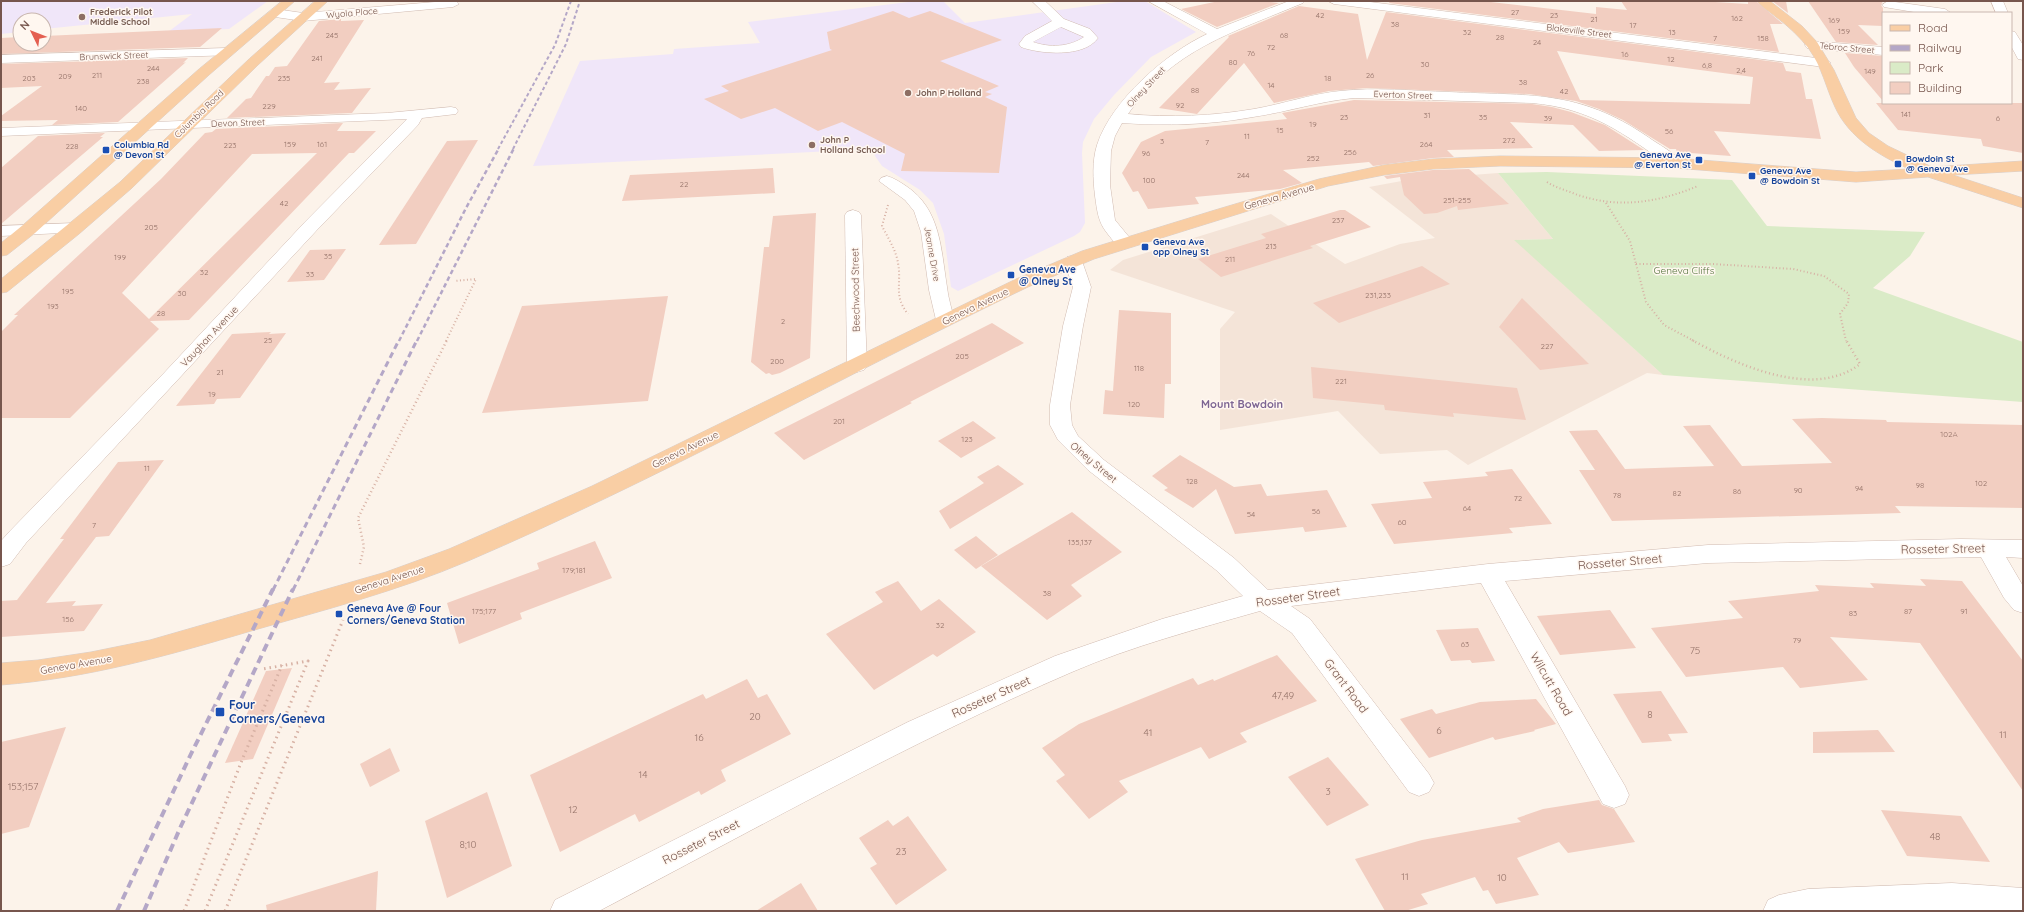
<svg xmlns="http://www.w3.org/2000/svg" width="2024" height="912" font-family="Quicksand,sans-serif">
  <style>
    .residential { fill: #f4e4d8 }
    .education { fill: #f0e6f9 }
    .green { fill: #daebc7 }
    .building { fill: #f2cec1; fill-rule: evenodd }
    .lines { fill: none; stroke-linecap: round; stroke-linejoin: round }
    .minor-casing { stroke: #d1bbb1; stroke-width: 1 }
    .major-casing { stroke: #d9d0cd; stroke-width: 1 }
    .path-far2 { stroke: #d7b1a4; stroke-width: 2; stroke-dasharray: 1 2.5; stroke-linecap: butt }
    .path-far1 { stroke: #d7b1a4; stroke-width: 2.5; stroke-dasharray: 1 3; stroke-linecap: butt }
    .path { stroke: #d7b1a4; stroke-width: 3; stroke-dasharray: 1.5 4; stroke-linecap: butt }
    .minor { fill: #fff; fill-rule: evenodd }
    .major { fill: #f9cea4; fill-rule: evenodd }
    .rail-far3 { stroke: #b4a7c7; stroke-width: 2; stroke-dasharray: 3.5 2.5; stroke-linecap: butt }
    .rail-far2 { stroke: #b4a7c7; stroke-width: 2.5; stroke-dasharray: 4.5 3; stroke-linecap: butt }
    .rail-far1 { stroke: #b4a7c7; stroke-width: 3; stroke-dasharray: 6 4; stroke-linecap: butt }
    .rail { stroke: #b4a7c7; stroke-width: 4; stroke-dasharray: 8 5; stroke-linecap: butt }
    .education-dot { fill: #8d6e63; stroke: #fff7f0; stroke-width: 1.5 }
    .transit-dot { fill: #1a4fb4; stroke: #fff7f0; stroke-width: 1.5 }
    .labels { text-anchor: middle; stroke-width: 3; stroke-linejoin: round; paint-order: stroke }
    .number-label { font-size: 8px; fill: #96746a }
    .far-education-label { font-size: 9px; font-weight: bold; fill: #785e54; stroke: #fff7f0; text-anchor: start }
    .far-street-label { font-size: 9px; fill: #77564d; stroke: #fff7f0 }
    .far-transit-label { font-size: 9px; font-weight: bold; fill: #164399; stroke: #fff7f0; text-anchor: start }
    .street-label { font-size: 10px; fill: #77564d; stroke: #fff7f0 }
    .transit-label { font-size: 10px; font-weight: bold; fill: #164399; stroke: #fff7f0; text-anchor: start }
    .park-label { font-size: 10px; fill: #587741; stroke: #fff7f0 }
    .near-number-label { font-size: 10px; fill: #96746a }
    .neighbourhood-label { font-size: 11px; font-weight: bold; fill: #7d6593; stroke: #fff7f0 }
    .near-street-label { font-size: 12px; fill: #77564d; stroke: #fff7f0 }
    .near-transit-label { font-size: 12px; font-weight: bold; fill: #164399; stroke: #fff7f0; text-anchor: start }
  </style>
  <rect width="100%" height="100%" fill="#fcf3ea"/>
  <path class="residential" d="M1498,173L1553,239L1515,240L1663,375L1647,373L1468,465L1447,450L1380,454L1338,411L1220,430V329L1235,312L1110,270L1123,260L1271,214L1345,264L1400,244L1435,238L1369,187L1407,180Z"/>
  <g class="education">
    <path d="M1,1H268L229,29L168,32L192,14L44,29V20H20V32L1,34Z"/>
    <path d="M916,1H943L965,23L1124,1H1145L1196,32L1151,57L1114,95L1094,119L1083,142L1082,153L1085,223L1080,232L1074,236L958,291L951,287L944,234L933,203L920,190L882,166L875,156L873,149L533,166L580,61L673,54L674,49L760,43L748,22Z"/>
  </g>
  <path class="green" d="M1547,172L1732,180L1767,226L1925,232L1910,256L1873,288L2023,342V402L1663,375L1514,240L1553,239L1498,173Z"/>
  <g class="building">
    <path d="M1219,1H1261L1279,3L1217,27L1181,9Z"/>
    <path d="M1390,1H1482L1596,14V7L1627,10L1621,1H1699L1748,4V1H1756L1783,24H1770L1779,52L1389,3Z"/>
    <path d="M1772,1H1786L1788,13Z"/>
    <path d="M1808,1H1883L1881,5L1883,8V26L1858,25L1878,45L1836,42Z"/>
    <path d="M1299,6L1358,14L1367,60L1386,12L1783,63L1786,71L1801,73L1806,99H1812L1821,139L1714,131L1731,156L1677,152L1676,149H1670L1623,120L1599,109L1576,101L1529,94L1367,88L1329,91L1274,103L1244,63L1197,114L1159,108L1229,37L1228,36ZM1557,51L1753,77L1750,104L1580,100Z"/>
    <path d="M893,11L909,18L930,11L1002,40L940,61L999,86L985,92L992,94L985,97L1007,107L999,173L901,171L905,154L842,122L818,131L775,108L741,119L704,99L729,91L721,86L832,50L830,49L827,32Z"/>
    <path d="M341,19V21L364,20L324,83L340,82L334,90L371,88L352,113L227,118L246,99L251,98L266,76H269L275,67L287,66L319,21Z"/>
    <path d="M222,28L200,47L1,54V38L20,37V44H44V36Z"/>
    <path d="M1845,53L1883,56V101L1854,67Z"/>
    <path d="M188,58L183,63L186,62L118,122L52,125L58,120L1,121V116L42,86L1,88V64Z"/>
    <path d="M1354,100L1532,104L1552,107L1571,112L1605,125L1644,150L1599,151L1573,125L1510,122L1533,148L1447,150L1454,157L1433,158L1373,166L1369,162L1283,170L1302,183L1280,189L1195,197L1199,204L1148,209L1138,191L1133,192L1122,173L1141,142L1165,131L1287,119L1282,113Z"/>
    <path d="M1876,103H2023V153L1983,146L1981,139L1898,130Z"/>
    <path d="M343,123L337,131H376L354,153H349L189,320L150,321L159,329L70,418H1V332L18,315H14L161,179L205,133L212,132L216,129ZM317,153L149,319L122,293L252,154Z"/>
    <path d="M105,133L100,137H103L1,224V168L38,136Z"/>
    <path d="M478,140L416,244L379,245L447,141Z"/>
    <path d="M773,168L775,193L622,201L630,175Z"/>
    <path d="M1469,169L1509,204L1458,210L1457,206L1437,213L1424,214L1404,195L1400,177L1387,179L1384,176L1433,170Z"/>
    <path d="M1340,210H1345L1371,227L1310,246L1313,248L1221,277L1198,259L1266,238L1261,234Z"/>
    <path d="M816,213L810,358L780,373L772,375L769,373L766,374L751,362L764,247H769L773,216Z"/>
    <path d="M346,249L324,280L287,282L310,250Z"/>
    <path d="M1422,266L1450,284L1339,323L1313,303Z"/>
    <path d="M668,296L648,401L482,413L522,306Z"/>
    <path d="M1522,298L1589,364L1540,370L1499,327Z"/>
    <path d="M1119,310L1171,313V384H1165L1164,418L1103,414L1105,390L1113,391Z"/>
    <path d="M992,323L1024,343L910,402L912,403L804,460L774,433Z"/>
    <path d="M271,332L269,334L286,333L240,398L217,399L214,404L176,406L232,334Z"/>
    <path d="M1311,367L1517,388L1526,420L1453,413L1454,417L1385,410L1384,405L1313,398Z"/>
    <path d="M1822,418L1886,420L1887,422L2023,425V508L1895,506L1901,513L1612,521L1579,470H1595L1569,431L1597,430L1625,469L1714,466L1683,426L1710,425L1742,466L1832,463L1792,419Z"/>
    <path d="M973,421L996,438L961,458L938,441Z"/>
    <path d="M1180,455L1234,487L1261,484L1267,496L1327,490L1347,527L1305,532L1303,527L1235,534L1216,489L1193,508L1164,490L1168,488L1152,476Z"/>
    <path d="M164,460L109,536L96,537L46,603L76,601L72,606L103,604L84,631L1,637V601L17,600L64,539H60L118,462Z"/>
    <path d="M998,465L1024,484L950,529L939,511L984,483L977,477Z"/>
    <path d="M1512,469L1552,524L1509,528L1513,533L1394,544L1371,504L1432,498L1423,482L1488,476L1485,472Z"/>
    <path d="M1072,512L1122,552L1071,585L1082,596L1047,620L981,566Z"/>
    <path d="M976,536L998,555L976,569L954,550Z"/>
    <path d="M595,541L612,578L520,613L522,619L459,644L447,603L539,569L537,563Z"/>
    <path d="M1920,579L1962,581L2023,661V791L1920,643L1830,637L1868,680L1800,688L1783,667L1686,677L1651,628L1743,618L1728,601L1819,591L1815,585L1874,588L1870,583L1926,586Z"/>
    <path d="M898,581L921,611L939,599L976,632L937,657L933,654L874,690L826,634L883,602L875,592Z"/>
    <path d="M1610,610L1636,648L1560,655L1537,616Z"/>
    <path d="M1478,628L1495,661L1472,663L1470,660L1451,661L1436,630Z"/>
    <path d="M1277,655L1317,701L1240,733L1247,742L1209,759L1201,747L1119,781L1128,792L1089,819L1056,781L1065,775L1042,748L1079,724L1193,678L1198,685L1213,679L1214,681Z"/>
    <path d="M292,668L253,759L225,763L266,671Z"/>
    <path d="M747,679L758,698L767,694L791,734L721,770L726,781L701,795L699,791L639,822L635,814L560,852L530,775L703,694L706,699Z"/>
    <path d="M1661,691L1688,733L1668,734L1672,741L1642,743L1613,694Z"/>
    <path d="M1536,699L1556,724L1534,730L1535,731L1495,740L1493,737L1429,758L1400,719L1432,709L1436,714L1480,702Z"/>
    <path d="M66,727L29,827L1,834V742Z"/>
    <path d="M1878,730L1895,752L1813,753V732Z"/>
    <path d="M390,748L400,771L370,787L360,764Z"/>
    <path d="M1328,757L1369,805L1327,826L1288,777Z"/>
    <path d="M487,792L512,866L447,898L425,821Z"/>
    <path d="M1599,800L1602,805L1614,809L1635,842L1568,853L1559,842L1517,858L1539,895L1496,904L1488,890L1483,891L1475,877L1421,894L1428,904L1405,911H1385L1355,859L1422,840L1521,822L1517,818L1543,809Z"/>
    <path d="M1881,810L1961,816L1990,862L1907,856Z"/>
    <path d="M908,816L947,870L896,905L870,868L877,864L859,838L888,820L893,826Z"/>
    <path d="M378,871L376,911H267L266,905Z"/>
    <path d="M801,883L818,911H756Z"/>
  </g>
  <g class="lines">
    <defs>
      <g id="minor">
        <path d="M447,1L457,2L459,4L453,7L303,21L275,17L269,13L275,9L303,13Z"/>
        <path d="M1032,1H1045L1064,19L1090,29L1098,38C1084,58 1040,54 1021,47L1019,44L1025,36L1052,21ZM1061,27L1084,37C1070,47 1049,48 1033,42Z"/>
        <path d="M1148,1H1163L1217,29L1289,1H1305L1303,3C1234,32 1172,49 1128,114C1170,118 1213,116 1254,109C1283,104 1311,94 1340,91C1376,87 1413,91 1449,92C1529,96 1578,89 1648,137C1659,145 1674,152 1682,163L1679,166H1669C1624,133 1590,108 1532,103L1354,98C1320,101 1287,112 1253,117C1210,125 1166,126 1122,123L1115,136L1111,151L1110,185L1115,220L1134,243L1131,247C1119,250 1114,242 1107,233C1098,222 1097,210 1095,196C1093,179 1092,161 1097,145C1111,101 1166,53 1207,34Z"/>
        <path d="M1328,1H1362L1824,59L1831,63L1824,67L1334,4Z"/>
        <path d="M1888,1L1945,9L1951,13H1920L1884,7L1882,5Z"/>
        <path d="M1991,1H2003L2008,13H1996Z"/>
        <path d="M2011,31L2015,32L2023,45V60L2018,59L2011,46Z"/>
        <path d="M1811,41L1883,47V55L1807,48L1805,45Z"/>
        <path d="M227,48L232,49L233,52L232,55L1,63V55Z"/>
        <path d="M451,107L456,108L458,111L456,114L422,118L418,125L317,230L26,543L10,564L1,567V541L10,531L164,373L305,222L407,119L1,136V128L387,113Z"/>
        <path d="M887,176C894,178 900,182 906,186C941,209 941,250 947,287C948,298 952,309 954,320L952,324L945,326L938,324L936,320L929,290L921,232L914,211L905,200L879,181L881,178Z"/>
        <path d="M853,210L859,212L861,215L867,366L864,370L857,372L850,370L847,366L845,215L847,212Z"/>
        <path d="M75,223L81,224L83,228L81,232L1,236V226Z"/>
        <path d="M1073,256L1079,257L1082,261L1091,287L1083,326L1070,405L1072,425L1078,436L1104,460L1234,558L1268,590L1488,564L1708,545L1961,539L2023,540V558L2006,557L2023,586V613L2014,610L2004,598L1981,557L1708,563L1505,581L1625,786L1629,795L1625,804L1614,808L1603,804L1481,583L1291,606L1310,619L1429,774L1434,783L1429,792L1419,796L1409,792L1292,633L1260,611C1197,629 1132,646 1072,672C910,742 755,829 599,911H550L555,900L908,722L1055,656L1162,619L1243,596L1216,570L1088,470L1058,440L1050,425V405L1063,326L1073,287L1064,261L1067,257Z"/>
        <path d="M1952,883L2023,888V911H1763L1768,900L1779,895L1808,889Z"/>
      </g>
      <g id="major">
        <path d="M282,1H295L209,75L35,233L7,255L1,256V243L23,225L199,69Z"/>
        <path d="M315,1H328L258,65L132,188L79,234L7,292L1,293V279L120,182L249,59Z"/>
        <path d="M1757,1H1770L1802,26L1817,42L1834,70L1856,118L1869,133L1888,146L1932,167L2023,161V171L1953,175L2023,198V208L1928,177L1856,182L1674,168L1500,166L1433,169L1384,175L1328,186L1094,259L1028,287C841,377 659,479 468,561C398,591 324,610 251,631C166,656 89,678 1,685V663L38,660L91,652L150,640L386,572L449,549L592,486L1016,279L1082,251L1215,210L1319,179L1384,165L1433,159L1500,156L1674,158L1856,172L1909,169C1880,156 1849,138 1835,107C1826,88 1822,67 1809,49C1800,37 1788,26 1776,17C1770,12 1762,7 1757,1Z"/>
      </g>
    </defs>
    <use href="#minor" class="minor-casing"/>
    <use href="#major" class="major-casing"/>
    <g class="path-far2">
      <path d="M1547,182C1556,188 1566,190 1575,194C1617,209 1657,203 1698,186"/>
      <path d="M1606,203L1630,241L1636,264"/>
      <path d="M888,205L882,226C888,238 896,250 898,263C902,285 893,295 908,314"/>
      <path d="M1636,264H1713L1793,269L1824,276L1849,294L1848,303L1840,314L1846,341"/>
      <path d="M1636,264L1646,302L1664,325L1694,341"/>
      <path d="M446,341L476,279L454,281"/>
    </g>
    <g class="path-far1">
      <path d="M1692,340C1737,365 1814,400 1860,364L1846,340"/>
      <path d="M360,564L364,547L358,518L447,340"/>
    </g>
    <g class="path">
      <path d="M184,911L242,760L282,665"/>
      <path d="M205,911L308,661L263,669"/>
      <path d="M225,911L343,620"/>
    </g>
    <use href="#minor" class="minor"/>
    <use href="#major" class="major"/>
    <g class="rail-far3">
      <path d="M498,149L555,45L571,1"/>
      <path d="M513,149L566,44L580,1"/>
    </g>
    <g class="rail-far2">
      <path d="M399,341L466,208L499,148"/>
      <path d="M417,341L514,148"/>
    </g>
    <g class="rail-far1">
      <path d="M273,590L399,340"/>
      <path d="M293,590L417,340"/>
    </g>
    <g class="rail">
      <path d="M117,911L190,756L273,589"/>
      <path d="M144,911L181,826L293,589"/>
    </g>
  </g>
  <g class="education-dot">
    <circle cx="82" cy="17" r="4"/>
    <circle cx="908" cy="93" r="4"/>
    <circle cx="812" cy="145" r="4"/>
  </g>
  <g class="transit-dot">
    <rect x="102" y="146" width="8" height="8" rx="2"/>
    <rect x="1695" y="156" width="8" height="8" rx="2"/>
    <rect x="1894" y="160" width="8" height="8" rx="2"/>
    <rect x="1748" y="172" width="8" height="8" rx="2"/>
    <rect x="1141" y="243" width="8" height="8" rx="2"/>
    <rect x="1007" y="271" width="8" height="8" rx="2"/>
    <rect x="335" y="610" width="8" height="8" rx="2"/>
    <rect x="215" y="707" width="10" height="10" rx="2"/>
  </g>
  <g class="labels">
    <g class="number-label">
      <text x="1515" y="15">27</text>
      <text x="1320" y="18">42</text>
      <text x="1554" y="18">23</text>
      <text x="1737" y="21">162</text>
      <text x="1594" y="22">21</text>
      <text x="1834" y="23">169</text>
      <text x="1395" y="27">38</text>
      <text x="1633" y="28">17</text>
      <text x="1844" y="34">159</text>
      <text x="1467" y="35">32</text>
      <text x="1672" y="35">13</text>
      <text x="332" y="38">245</text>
      <text x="1284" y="38">68</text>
      <text x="1500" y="40">28</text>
      <text x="1715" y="41">7</text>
      <text x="1763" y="41">158</text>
      <text x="1537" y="45">24</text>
      <text x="1271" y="50">72</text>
      <text x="1251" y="56">76</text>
      <text x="1625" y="57">16</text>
      <text x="317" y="61">241</text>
      <text x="1671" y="62">12</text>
      <text x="1233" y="65">80</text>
      <text x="1425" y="67">30</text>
      <text x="1707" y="68">6,8</text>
      <text x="153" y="71">244</text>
      <text x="1741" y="73">2,4</text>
      <text x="1870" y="74">149</text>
      <text x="97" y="78">211</text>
      <text x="1370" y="78">26</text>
      <text x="65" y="79">209</text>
      <text x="29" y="81">203</text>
      <text x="284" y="81">235</text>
      <text x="1328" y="81">18</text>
      <text x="143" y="84">238</text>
      <text x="1523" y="85">38</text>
      <text x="1271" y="88">14</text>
      <text x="1195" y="93">88</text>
      <text x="1564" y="94">42</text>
      <text x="1180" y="108">92</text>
      <text x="269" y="109">229</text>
      <text x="81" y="111">140</text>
      <text x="1906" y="117">141</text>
      <text x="1427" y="118">31</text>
      <text x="1344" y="120">23</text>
      <text x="1483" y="120">35</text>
      <text x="1548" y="121">39</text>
      <text x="1998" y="121">6</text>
      <text x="1313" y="127">19</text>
      <text x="1280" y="133">15</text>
      <text x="1669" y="134">56</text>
      <text x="1247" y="139">11</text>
      <text x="1509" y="143">272</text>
      <text x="1162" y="144">3</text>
      <text x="1207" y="145">7</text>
      <text x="290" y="147">159</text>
      <text x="322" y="147">161</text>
      <text x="1426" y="147">264</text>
      <text x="230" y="148">223</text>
      <text x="72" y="149">228</text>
      <text x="1350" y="155">256</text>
      <text x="1146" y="156">96</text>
      <text x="1313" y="161">252</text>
      <text x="1243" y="178">244</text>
      <text x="1149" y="183">100</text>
      <text x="684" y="187">22</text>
      <text x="1457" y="203">251-255</text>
      <text x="284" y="206">42</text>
      <text x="1338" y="223">237</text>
      <text x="151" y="230">205</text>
      <text x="1271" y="249">213</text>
      <text x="328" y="259">35</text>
      <text x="120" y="260">199</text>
      <text x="1230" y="262">211</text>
      <text x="204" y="275">32</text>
      <text x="310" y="277">33</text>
      <text x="68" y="294">195</text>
      <text x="182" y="296">30</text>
      <text x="1378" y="298">231,233</text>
      <text x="53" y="309">193</text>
      <text x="161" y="316">28</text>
      <text x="783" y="324">2</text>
      <text x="268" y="343">25</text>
      <text x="1547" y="349">227</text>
      <text x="962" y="359">205</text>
      <text x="777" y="364">200</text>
      <text x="1139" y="371">118</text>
      <text x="220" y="375">21</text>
      <text x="1341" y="384">221</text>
      <text x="212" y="397">19</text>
      <text x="1134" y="407">120</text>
      <text x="839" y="424">201</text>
      <text x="1949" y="437">102A</text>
      <text x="967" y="442">123</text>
      <text x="147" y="471">11</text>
      <text x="1192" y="484">128</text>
      <text x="1981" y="486">102</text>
      <text x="1920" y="488">98</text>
      <text x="1859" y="491">94</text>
      <text x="1798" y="493">90</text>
      <text x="1737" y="494">86</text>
      <text x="1677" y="496">82</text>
      <text x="1617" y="498">78</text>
      <text x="1518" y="501">72</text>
      <text x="1467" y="511">64</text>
      <text x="1316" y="514">56</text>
      <text x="1251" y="517">54</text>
      <text x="1402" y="525">60</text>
      <text x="94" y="528">7</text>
      <text x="1080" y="545">135,137</text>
      <text x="574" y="573">179;181</text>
      <text x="1047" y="596">38</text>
      <text x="484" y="614">175;177</text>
      <text x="1908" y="614">87</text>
      <text x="1964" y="614">91</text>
      <text x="1853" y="616">83</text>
      <text x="68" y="622">156</text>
      <text x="940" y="628">32</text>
      <text x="1797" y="643">79</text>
      <text x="1465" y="647">63</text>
    </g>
    <g class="far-education-label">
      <text x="90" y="15">Frederick Pilot<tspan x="90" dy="10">Middle School</tspan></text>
      <text x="916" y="96">John P Holland</text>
      <text x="820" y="143">John P<tspan x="820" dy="10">Holland School</tspan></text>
    </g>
    <g class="far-street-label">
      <text transform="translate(352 13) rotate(-5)" y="3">Wyola Place</text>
      <text transform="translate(1579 31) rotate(7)" y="3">Blakeville Street</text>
      <text transform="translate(1847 48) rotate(5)" y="3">Tebroc Street</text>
      <text transform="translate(114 56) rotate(-2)" y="3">Brunswick Street</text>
      <text transform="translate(1146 87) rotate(-47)" y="3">Olney Street</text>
      <text transform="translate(1403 95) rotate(2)" y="3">Everton Street</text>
      <text transform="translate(199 114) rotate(-44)" y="3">Columbia Road</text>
      <text transform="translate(238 123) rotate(-2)" y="3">Devon Street</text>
      <text transform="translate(932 254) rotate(80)" y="3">Jeanne Drive</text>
    </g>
    <g class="far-transit-label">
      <text x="114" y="148">Columbia Rd<tspan x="114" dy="10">@ Devon St</tspan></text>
      <text x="1691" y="158" text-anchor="end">Geneva Ave<tspan x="1691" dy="10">@ Everton St</tspan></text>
      <text x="1906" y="162">Bowdoin St<tspan x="1906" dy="10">@ Geneva Ave</tspan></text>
      <text x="1760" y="174">Geneva Ave<tspan x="1760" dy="10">@ Bowdoin St</tspan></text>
      <text x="1153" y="245">Geneva Ave<tspan x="1153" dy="10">opp Olney St</tspan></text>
    </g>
    <g class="street-label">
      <text transform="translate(1279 196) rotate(-16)" y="4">Geneva Avenue</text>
      <text transform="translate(855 290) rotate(-91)" y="4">Beechwood Street</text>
      <text transform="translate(975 306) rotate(-26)" y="4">Geneva Avenue</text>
      <text transform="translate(209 336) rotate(-47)" y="4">Vaughan Avenue</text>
      <text transform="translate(685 449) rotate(-26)" y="4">Geneva Avenue</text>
      <text transform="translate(1094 462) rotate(40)" y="4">Olney Street</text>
      <text transform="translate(389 579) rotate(-18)" y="4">Geneva Avenue</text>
      <text transform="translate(76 664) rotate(-10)" y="4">Geneva Avenue</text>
    </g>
    <g class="transit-label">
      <text x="1019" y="273">Geneva Ave<tspan x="1019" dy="12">@ Olney St</tspan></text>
      <text x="347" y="612">Geneva Ave @ Four<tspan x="347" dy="12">Corners/Geneva Station</tspan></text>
    </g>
    <g class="park-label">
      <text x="1684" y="274">Geneva Cliffs</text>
    </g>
    <g class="near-number-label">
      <text x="1695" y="654">75</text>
      <text x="1283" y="699">47,49</text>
      <text x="1650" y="718">8</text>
      <text x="755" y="720">20</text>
      <text x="1439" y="734">6</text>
      <text x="1148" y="736">41</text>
      <text x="2003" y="738">11</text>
      <text x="699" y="741">16</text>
      <text x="643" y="778">14</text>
      <text x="23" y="790">153;157</text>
      <text x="1328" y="795">3</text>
      <text x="573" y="813">12</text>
      <text x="1935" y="840">48</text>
      <text x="468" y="848">8;10</text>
      <text x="901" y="855">23</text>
      <text x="1405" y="880">11</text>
      <text x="1502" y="881">10</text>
    </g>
    <g class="neighbourhood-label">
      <text x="1242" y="408">Mount Bowdoin</text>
    </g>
    <g class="near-street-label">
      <text transform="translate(1943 549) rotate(-1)" y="4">Rosseter Street</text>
      <text transform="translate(1620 562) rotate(-5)" y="4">Rosseter Street</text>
      <text transform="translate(1298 597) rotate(-8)" y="4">Rosseter Street</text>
      <text transform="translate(1551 684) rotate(60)" y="4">Wilcutt Road</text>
      <text transform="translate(1346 686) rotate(53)" y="4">Grant Road</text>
      <text transform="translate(991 697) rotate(-24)" y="4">Rosseter Street</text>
      <text transform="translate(701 842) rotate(-27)" y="4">Rosseter Street</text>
    </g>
    <g class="near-transit-label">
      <text x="229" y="709">Four<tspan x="229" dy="14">Corners/Geneva</tspan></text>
    </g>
  </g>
  <rect width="2024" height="912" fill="none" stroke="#77564d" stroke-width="4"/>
  <rect x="1882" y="12" width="130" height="92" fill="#fff7f0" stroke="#c9b7af"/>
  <rect x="1890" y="25" width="20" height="6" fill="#f9cea4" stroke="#c9b7af"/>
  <text x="1918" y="32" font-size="12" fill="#77564d">Road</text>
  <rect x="1890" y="45" width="20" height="6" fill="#b4a7c7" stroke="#c9b7af"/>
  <text x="1918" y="52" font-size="12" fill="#77564d">Railway</text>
  <rect x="1890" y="62" width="20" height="12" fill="#daebc7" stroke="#c9b7af"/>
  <text x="1918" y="72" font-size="12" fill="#77564d">Park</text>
  <rect x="1890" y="82" width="20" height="12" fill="#f2cec1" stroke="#c9b7af"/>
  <text x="1918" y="92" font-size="12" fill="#77564d">Building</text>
  <g transform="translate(32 32) rotate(313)"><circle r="19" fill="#fff7f0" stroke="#c9b7af"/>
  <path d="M0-3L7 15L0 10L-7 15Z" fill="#e45f51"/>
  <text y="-6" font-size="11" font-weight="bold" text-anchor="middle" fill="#77564d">N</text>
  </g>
</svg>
